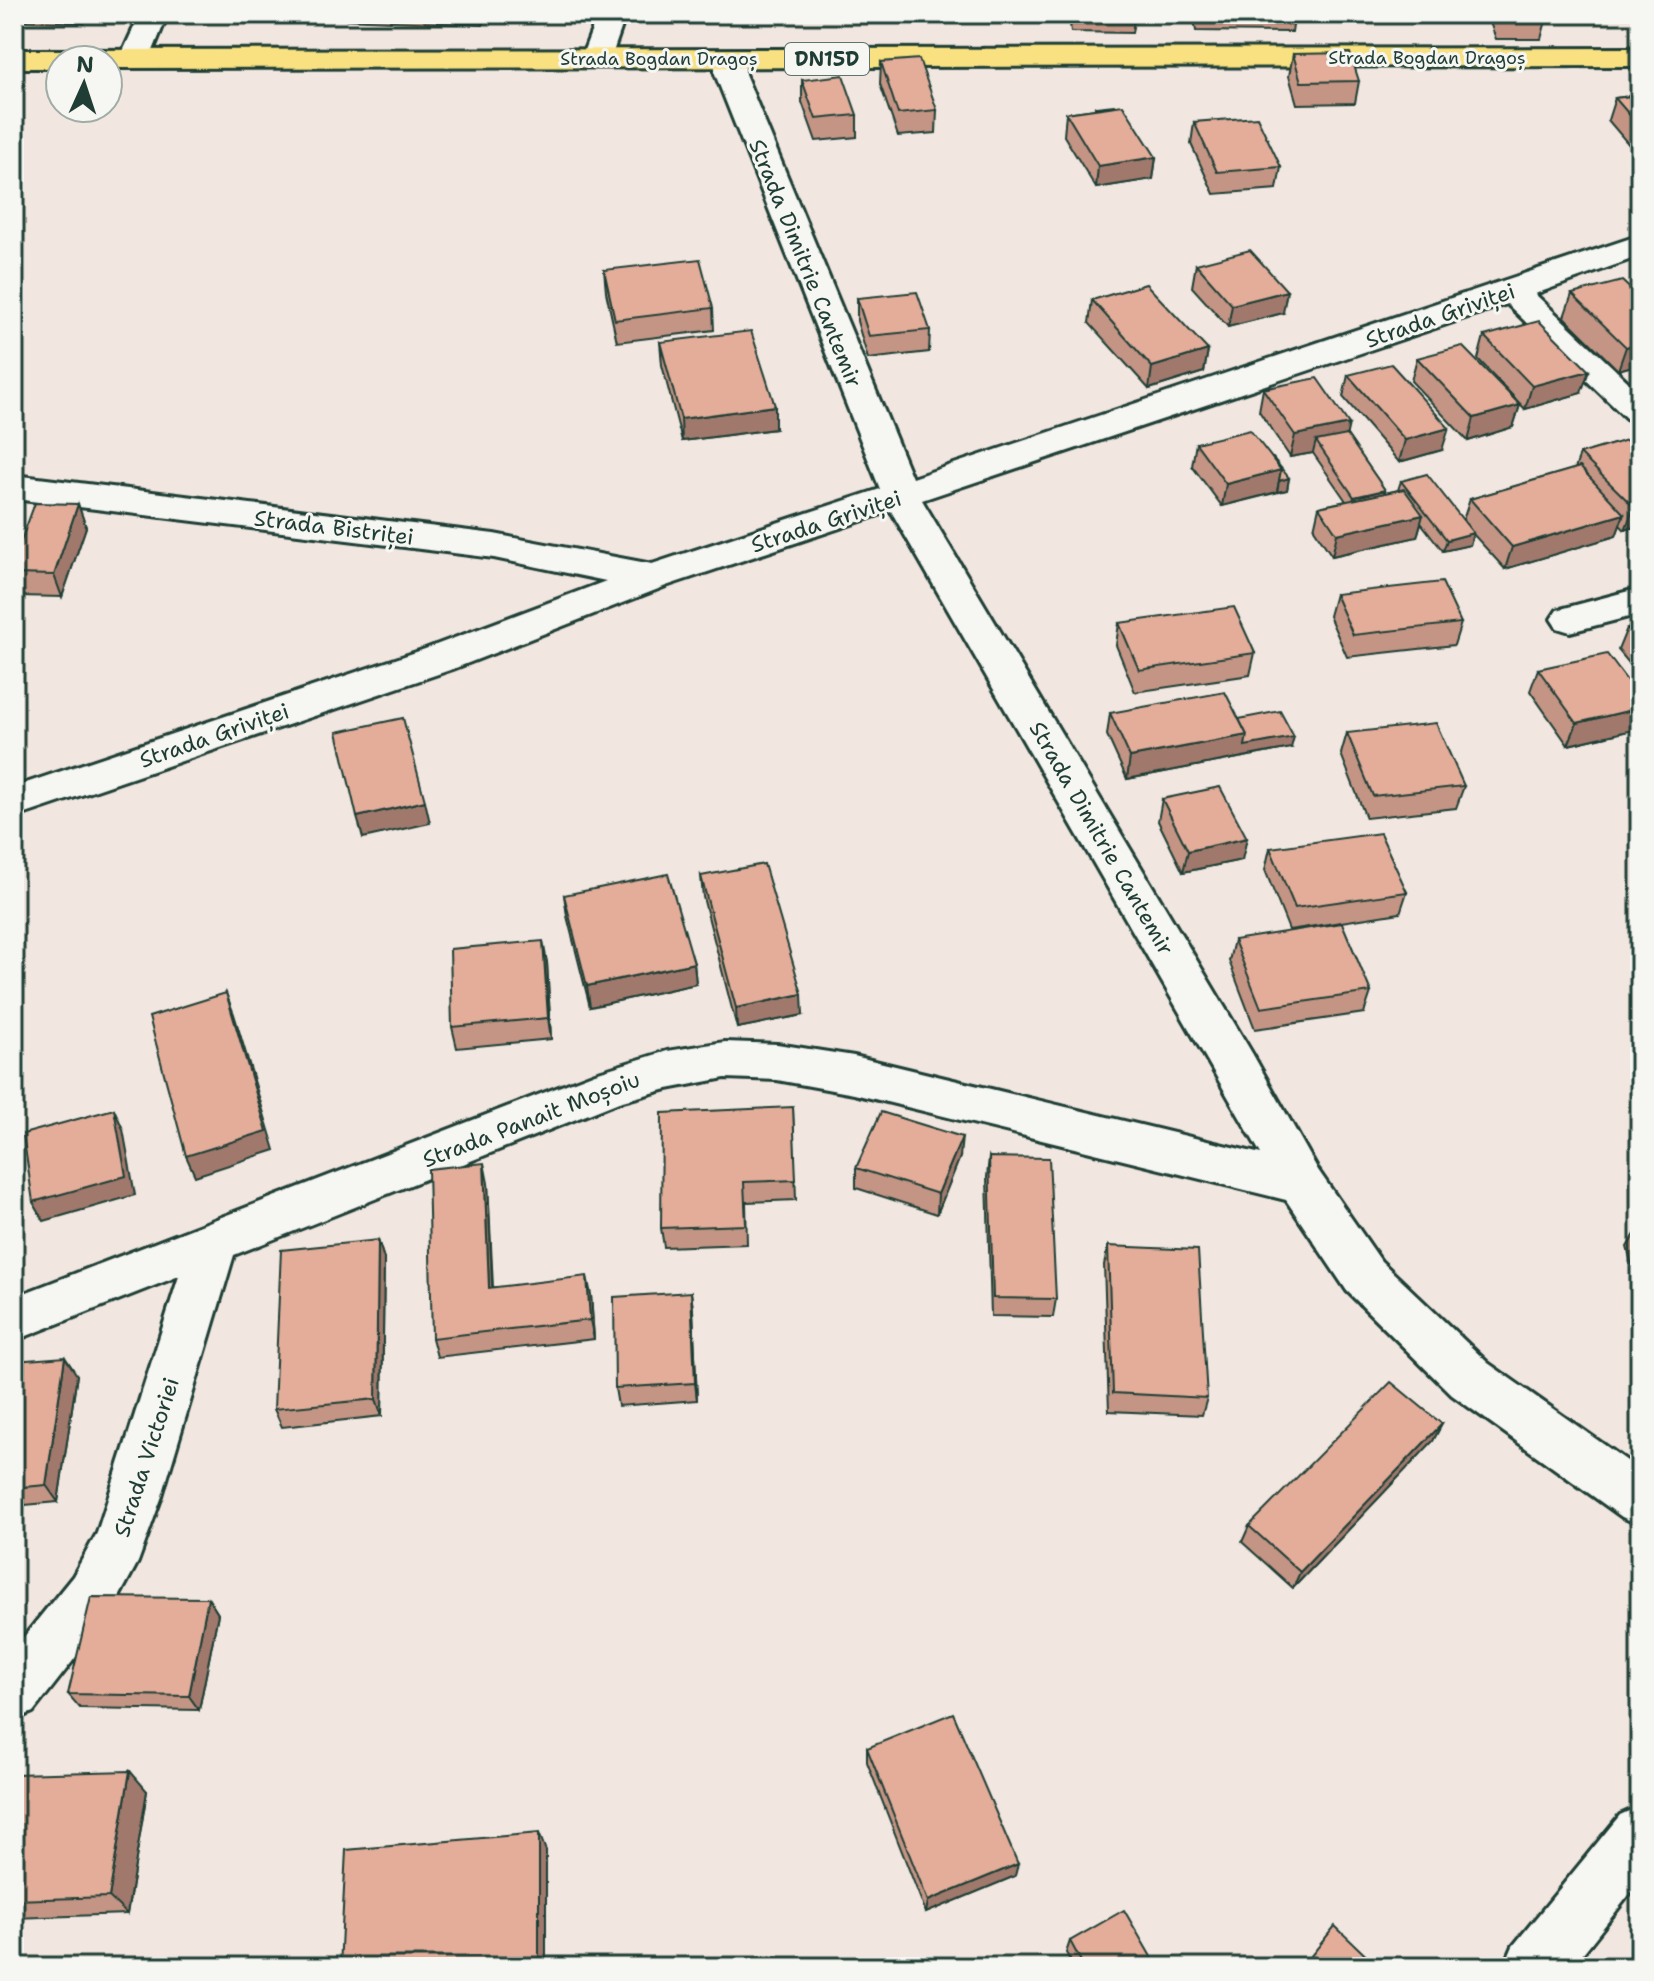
<svg xmlns="http://www.w3.org/2000/svg" width="1654" height="1981" font-family="'Shantell Sans',sans-serif">
  <style>
    .lines { fill: none; stroke-linecap: round; stroke-linejoin: round }
    .minor-casing { stroke: #1f3d34; stroke-width: 6 }
    .primary-casing { stroke: #1f3d34; stroke-width: 6 }
    .minor { fill: #f6f6f2; fill-rule: evenodd }
    .primary { fill: #f9e181; fill-rule: evenodd }
    .wall { fill: #c49584; stroke: #1f3d34; stroke-width: 2 }
    .shaded-wall { fill: #a0796c; stroke: #1f3d34; stroke-width: 2 }
    .building { fill: #e4ad9a; stroke: #1f3d34; stroke-width: 2 }
    .labels { text-anchor: middle; stroke-width: 6; stroke-linejoin: round; paint-order: stroke }
    .far-street-label { font-size: 18px; fill: #1f3d34; stroke: #f6f6f2 }
    .shield { fill: #f6f6f2; stroke: #60746d; stroke-width: 2 }
    .shield-label { font-size: 20px; font-weight: bold; fill: #1f3d34 }
    .street-label { font-size: 22px; fill: #1f3d34; stroke: #f6f6f2 }
  </style>
  <rect width="100%" height="100%" fill="#f2e7e0"/>
  <filter id="ink" filterUnits="userSpaceOnUse"><feTurbulence type="fractalNoise" baseFrequency=".0125" numOctaves="2"/><feDisplacementMap in="SourceGraphic" scale="16" xChannelSelector="R" yChannelSelector="G"/><feConvolveMatrix kernelMatrix="1 2 1 2 8 2 1 2 1" color-interpolation-filters="sRGB"/></filter>
  <g filter="url(#ink)">
    <g class="lines">
      <defs>
        <g id="minor">
          <path d="M140,14H168L150,58L145,64L135,67L125,64L120,58Z"/>
          <path d="M598,14H626L611,58L606,64L596,67L586,64L581,58Z"/>
          <path d="M730,50L740,53L745,59V74L912,478L1640,235V256L1535,294L1640,393V423L1628,420L1507,304L922,500L1252,1053L1318,1170L1381,1261L1488,1363L1640,1470V1525L1622,1517L1452,1395L1347,1291L1286,1200L854,1094L777,1080L725,1078L667,1089L619,1102L234,1255L162,1496L138,1562L111,1612L33,1712L14,1720V1649L73,1576L97,1533L179,1276L14,1341V1297L595,1073L667,1051L725,1042L777,1044L854,1056L1261,1154L891,511L666,586L453,669L14,818V787L425,649L606,581L494,558L14,499V475L494,534L652,564L880,489L715,74V59L720,53Z"/>
          <path d="M1640,588V614L1570,632L1557,628L1551,619L1557,610Z"/>
          <path d="M1640,1806V1881L1572,1967H1504L1513,1946L1620,1815Z"/>
        </g>
        <path id="primary" d="M1640,48V66L108,68V60H60V68H14V50Z"/>
      </defs>
      <use href="#minor" class="minor-casing"/>
      <use href="#primary" class="primary-casing"/>
      <use href="#minor" class="minor"/>
      <use href="#primary" class="primary"/>
    </g>
    <g class="wall">
      <path d="M25,14H89L84,23L27,21Z"/>
      <path d="M227,14H487L483,25Z"/>
      <path d="M1069,14H1135L1132,33L1071,32Z"/>
      <path d="M1193,14H1295L1292,32L1196,31Z"/>
      <path d="M1487,14H1546L1547,17L1541,39H1496Z"/>
      <path d="M1293,54L1359,81L1355,103L1297,104L1289,76Z"/>
      <path d="M881,62L937,110L936,133L898,136L880,84Z"/>
      <path d="M802,80L857,115V137L816,141L802,102Z"/>
      <path d="M1640,95V151L1635,152L1608,120L1615,98Z"/>
      <path d="M1095,107L1156,157L1153,179L1096,188L1064,136L1066,113L1095,109Z"/>
      <path d="M1194,122L1281,167L1277,189L1214,194L1191,144Z"/>
      <path d="M1196,264L1283,313L1228,327L1192,287Z"/>
      <path d="M604,270L713,308L714,330L617,342L606,292Z"/>
      <path d="M1572,294L1640,298V364L1618,370L1564,317Z"/>
      <path d="M857,298L930,330L929,352L868,359L857,321Z"/>
      <path d="M1092,300L1208,350L1204,372L1149,389L1089,323Z"/>
      <path d="M1484,336L1581,393L1525,409L1478,359Z"/>
      <path d="M660,342L775,429L682,441L662,365Z"/>
      <path d="M1417,358L1520,405L1513,427L1468,441L1411,381Z"/>
      <path d="M1348,375L1442,450L1399,462L1343,397Z"/>
      <path d="M1263,389L1347,435L1385,490V493L1398,490L1401,481L1463,520L1470,499L1575,469L1580,454L1640,436V525L1625,530L1620,525L1616,536L1505,569L1473,534L1470,545L1443,551L1421,523L1417,537L1332,556L1314,529L1319,507L1346,501L1313,453L1290,457L1259,411Z"/>
      <path d="M1196,443L1289,478L1287,490L1222,506L1192,466Z"/>
      <path d="M78,504L86,527L62,597L18,596L14,587V560Z"/>
      <path d="M1335,594L1461,623L1454,645L1347,657L1329,616Z"/>
      <path d="M1119,623L1255,653L1250,675L1135,692L1116,645Z"/>
      <path d="M1640,624V676L1618,650L1627,628Z"/>
      <path d="M1538,669L1637,729L1568,745L1530,691Z"/>
      <path d="M1110,713L1239,719L1291,748L1127,779L1107,735Z"/>
      <path d="M1347,733L1464,786L1456,808L1366,818L1341,754Z"/>
      <path d="M1162,799L1242,860L1183,872L1158,821Z"/>
      <path d="M1270,848L1407,892L1400,913L1289,930L1265,870Z"/>
      <path d="M701,876L803,1015L737,1028L703,897Z"/>
      <path d="M564,895L694,963L696,984L590,1007L567,916Z"/>
      <path d="M1234,940L1371,992L1364,1013L1255,1029L1229,961Z"/>
      <path d="M547,962L551,1039L457,1048L452,1027Z"/>
      <path d="M793,1107L796,1200L746,1202L747,1244L664,1247L661,1228Z"/>
      <path d="M960,1157L937,1214L856,1188V1168Z"/>
      <path d="M989,1157L1056,1299L1053,1317L991,1316L987,1177Z"/>
      <path d="M488,1183L493,1287L591,1295L594,1339L437,1357L432,1338Z"/>
      <path d="M1639,1228H1640V1296L1627,1247Z"/>
      <path d="M378,1240L384,1259L382,1416L282,1427L274,1409Z"/>
      <path d="M1108,1246L1207,1398L1202,1415L1109,1411L1104,1265Z"/>
      <path d="M691,1292L693,1310L697,1400L618,1406L615,1388Z"/>
      <path d="M14,1361L77,1375L58,1502L14,1506Z"/>
      <path d="M1442,1424L1433,1441L1293,1588L1242,1542L1249,1526Z"/>
      <path d="M208,1598L218,1614L199,1710L80,1708L68,1694Z"/>
      <path d="M867,1748L1015,1876L926,1913L867,1762Z"/>
      <path d="M14,1774L147,1791L127,1914L14,1918Z"/>
      <path d="M546,1851V1967H340Z"/>
      <path d="M1070,1941L1157,1967H1074L1066,1953Z"/>
    </g>
    <g class="shaded-wall">
      <path d="M81,14H89L84,23Z"/>
      <path d="M482,14H487L483,25Z"/>
      <path d="M1640,136V151L1635,152Z"/>
      <path d="M1156,157L1153,179L1096,188L1098,166Z"/>
      <path d="M1287,291L1283,313L1228,327L1232,305Z"/>
      <path d="M1640,343V364L1618,370L1626,347Z"/>
      <path d="M1208,350L1204,372L1149,389L1152,367Z"/>
      <path d="M1589,371L1581,393L1525,409L1532,386Z"/>
      <path d="M1520,405L1513,427L1468,441L1474,418Z"/>
      <path d="M775,406V429L682,441L681,419Z"/>
      <path d="M1349,424L1344,446L1316,441L1313,453L1290,457L1295,435Z"/>
      <path d="M1449,428L1442,450L1399,462L1405,440Z"/>
      <path d="M1281,470L1277,492L1222,506L1226,484Z"/>
      <path d="M1289,478L1287,490L1277,492L1279,481Z"/>
      <path d="M1385,490L1382,502L1351,508L1354,497Z"/>
      <path d="M78,504L86,527L62,597L54,575Z"/>
      <path d="M1640,505V525L1625,530L1634,507Z"/>
      <path d="M1624,514L1616,536L1505,569L1512,547Z"/>
      <path d="M1423,515L1417,537L1332,556L1337,534Z"/>
      <path d="M1473,533L1470,545L1443,551L1447,540Z"/>
      <path d="M1640,708V723L1637,729L1568,745L1577,723Z"/>
      <path d="M1247,735L1294,737L1291,748L1127,779L1130,757Z"/>
      <path d="M425,801L430,823L363,838L357,817Z"/>
      <path d="M1247,838L1242,860L1183,872L1188,851Z"/>
      <path d="M543,941L547,962L551,1039L548,1018Z"/>
      <path d="M694,963L696,984L590,1007L587,986Z"/>
      <path d="M226,993L234,1014L275,1150L195,1176L186,1156Z"/>
      <path d="M802,994L803,1015L737,1028L736,1008Z"/>
      <path d="M114,1109L123,1129L135,1195L44,1221L33,1202Z"/>
      <path d="M962,1137L960,1157L937,1214L938,1194Z"/>
      <path d="M484,1163L488,1183L493,1306L489,1288Z"/>
      <path d="M378,1240L384,1259L382,1416L376,1399Z"/>
      <path d="M587,1276L591,1295L594,1339L590,1320Z"/>
      <path d="M691,1292L693,1310L697,1400L695,1383Z"/>
      <path d="M65,1357L77,1375L58,1502L46,1485Z"/>
      <path d="M1442,1424L1433,1441L1293,1588L1300,1572Z"/>
      <path d="M208,1598L218,1614L199,1710L189,1696Z"/>
      <path d="M130,1771L147,1791L127,1914L109,1897Z"/>
      <path d="M539,1833L546,1851V1967H543L539,1959Z"/>
      <path d="M1018,1864L1015,1876L926,1913L928,1901Z"/>
    </g>
    <g class="building">
      <path d="M1501,14H1546L1547,17L1502,18Z"/>
      <path d="M1350,53L1359,81L1301,82L1293,54Z"/>
      <path d="M919,59L937,110L898,114L881,62Z"/>
      <path d="M843,75L857,115L816,119L802,80Z"/>
      <path d="M1640,95V127L1615,98Z"/>
      <path d="M1114,105L1115,106L1096,109L1095,107Z"/>
      <path d="M1123,105L1156,157L1098,166L1066,113Z"/>
      <path d="M1257,117L1281,167L1217,172L1194,122Z"/>
      <path d="M1250,250L1287,291L1232,305L1196,264Z"/>
      <path d="M700,259L713,308L615,320L604,270Z"/>
      <path d="M1622,281L1640,298V343L1626,347L1572,294Z"/>
      <path d="M1146,284L1208,350L1152,367L1092,300Z"/>
      <path d="M917,292L930,330L869,336L857,298Z"/>
      <path d="M1539,321L1589,371L1532,386L1484,336Z"/>
      <path d="M751,331L775,406L681,419L660,342Z"/>
      <path d="M1462,346L1520,405L1474,418L1417,358Z"/>
      <path d="M1391,364L1449,428L1405,440L1348,375Z"/>
      <path d="M1317,378L1349,424L1295,435L1263,389Z"/>
      <path d="M1250,430L1281,470L1226,484L1196,443Z"/>
      <path d="M1347,435L1385,490L1354,497L1316,441Z"/>
      <path d="M1640,436V505L1634,507L1580,454Z"/>
      <path d="M1272,458H1273L1289,478L1279,481L1281,470Z"/>
      <path d="M1580,467L1624,514L1512,547L1470,499Z"/>
      <path d="M1427,474L1473,533L1447,540L1401,481Z"/>
      <path d="M1404,489L1423,515L1337,534L1319,507Z"/>
      <path d="M35,503L78,504L54,575L14,574V560Z"/>
      <path d="M1442,582L1461,623L1353,635L1335,594Z"/>
      <path d="M1234,607L1255,653L1139,670L1119,623Z"/>
      <path d="M1640,624V643L1627,628Z"/>
      <path d="M1607,654L1640,698V708L1577,723L1538,669Z"/>
      <path d="M1225,692L1247,735L1130,757L1110,713Z"/>
      <path d="M1280,711L1294,737L1245,746L1247,735L1239,719Z"/>
      <path d="M403,718L425,801L357,817L337,732Z"/>
      <path d="M1436,723L1464,786L1373,796L1347,733Z"/>
      <path d="M1220,787L1247,838L1188,851L1162,799Z"/>
      <path d="M1380,833L1407,892L1295,908L1270,848Z"/>
      <path d="M764,864L802,994L736,1008L701,876Z"/>
      <path d="M668,874L694,963L587,986L564,895Z"/>
      <path d="M1342,923L1371,992L1261,1008L1234,940Z"/>
      <path d="M543,941L548,1018L452,1027L450,949Z"/>
      <path d="M226,993L267,1131L186,1156L149,1017Z"/>
      <path d="M793,1107L796,1180L744,1182L746,1225L661,1228L662,1113Z"/>
      <path d="M114,1109L126,1176L33,1202L23,1134Z"/>
      <path d="M881,1112L962,1137L938,1194L856,1168Z"/>
      <path d="M989,1157L1049,1158L1056,1299L993,1298Z"/>
      <path d="M484,1163L489,1288L587,1276L590,1320L432,1338L428,1169Z"/>
      <path d="M378,1240L376,1399L274,1409L281,1250Z"/>
      <path d="M1108,1246L1198,1250L1207,1398L1113,1393Z"/>
      <path d="M691,1292L695,1383L615,1388L614,1297Z"/>
      <path d="M65,1357L46,1485L14,1488V1361Z"/>
      <path d="M1391,1382L1442,1424L1300,1572L1249,1526Z"/>
      <path d="M91,1597L208,1598L189,1696L68,1694Z"/>
      <path d="M953,1713L1018,1864L928,1901L867,1748Z"/>
      <path d="M130,1771L109,1897L14,1900V1774Z"/>
      <path d="M539,1833V1959L453,1967H340L346,1850Z"/>
      <path d="M1124,1910L1157,1967H1084L1070,1941Z"/>
      <path d="M1335,1926L1378,1967H1302Z"/>
    </g>
  </g>
  <g class="labels">
    <g class="far-street-label">
      <text x="1427" y="64">Strada Bogdan Dragoș</text>
      <text x="659" y="65">Strada Bogdan Dragoș</text>
    </g>
    <rect class="shield" x="785" y="43" width="84" height="32" rx="6"/>
    <g class="shield-label">
      <text x="827" y="66">DN15D</text>
    </g>
    <g class="street-label">
      <text transform="translate(806 263) rotate(68)" y="8">Strada Dimitrie Cantemir</text>
      <text transform="translate(1440 315) rotate(-19)" y="8">Strada Griviței</text>
      <text transform="translate(826 521) rotate(-18)" y="8">Strada Griviței</text>
      <text transform="translate(334 527) rotate(7)" y="8">Strada Bistriței</text>
      <text transform="translate(214 735) rotate(-19)" y="8">Strada Griviței</text>
      <text transform="translate(1102 838) rotate(60)" y="8">Strada Dimitrie Cantemir</text>
      <text transform="translate(531 1119) rotate(-21)" y="8">Strada Panait Moșoiu</text>
      <text transform="translate(146 1457) rotate(-72)" y="8">Strada Victoriei</text>
    </g>
  </g>
  <rect width="1654" height="1981" fill="none" stroke="#f6f6f2" stroke-width="48"/>
  <rect x="24" y="24" width="1606" height="1933" fill="none" stroke="#1f3d34" stroke-width="3" filter="url(#ink)"/>
  <g transform="translate(84 84) rotate(3)"><circle r="38" fill="#f6f6f2" stroke="#a0aca6" stroke-width="2"/>
  <path d="M0-6L14 30L0 20L-14 30Z" fill="#1f3d34"/>
  <text y="-12" font-size="22" font-weight="bold" text-anchor="middle" fill="#1f3d34">N</text>
  </g>
</svg>
